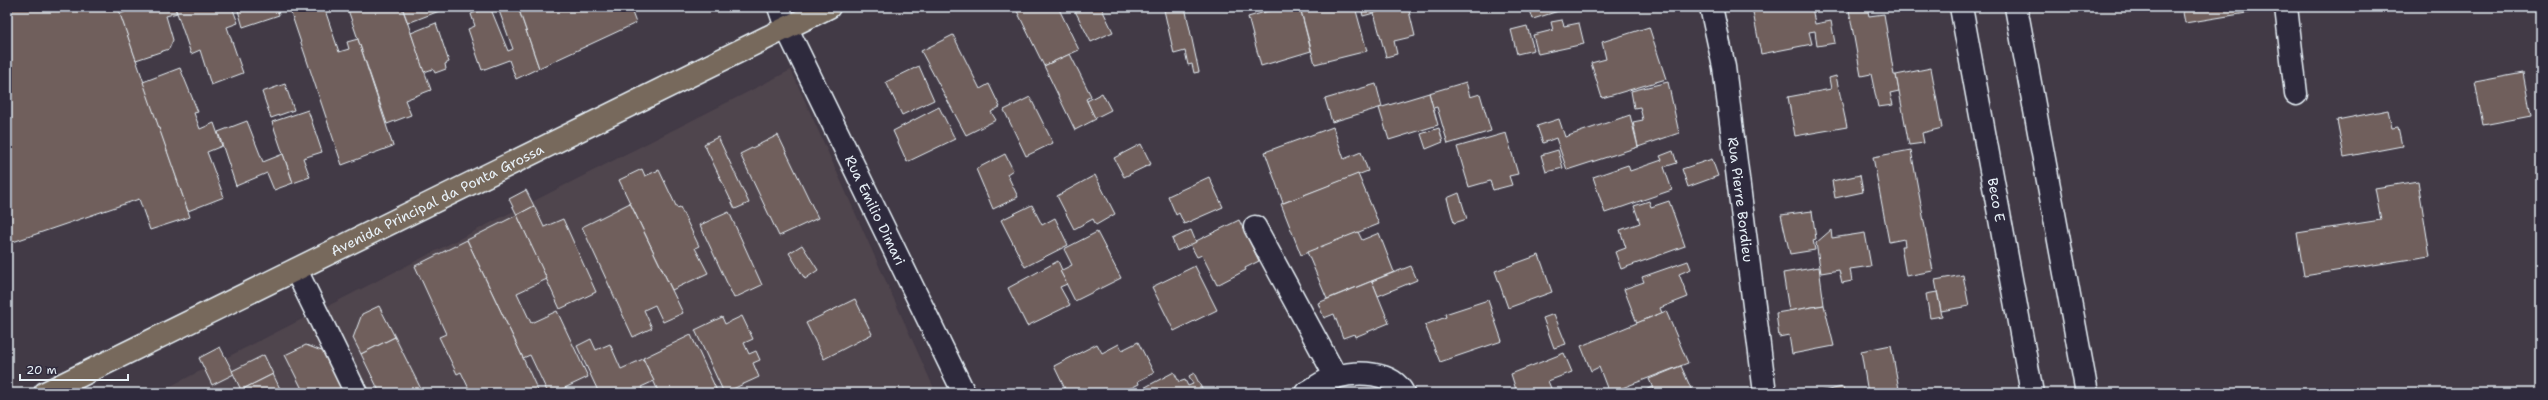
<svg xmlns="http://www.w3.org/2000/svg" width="2548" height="400" font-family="'Shantell Sans',sans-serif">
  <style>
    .built { fill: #50454d }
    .building { fill: #6f5f5c; stroke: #e8f1f8 }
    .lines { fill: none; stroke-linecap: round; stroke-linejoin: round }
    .minor-casing { stroke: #e8f1f8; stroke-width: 25 }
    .major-casing { stroke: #e8f1f8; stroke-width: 25 }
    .minor { stroke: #2f2a3d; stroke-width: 22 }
    .major { stroke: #77695c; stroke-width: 22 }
    .labels { text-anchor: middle; stroke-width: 3; stroke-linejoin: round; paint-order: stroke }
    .street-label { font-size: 14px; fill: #e8f1f8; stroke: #2f2a3d }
  </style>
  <rect width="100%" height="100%" fill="#423a46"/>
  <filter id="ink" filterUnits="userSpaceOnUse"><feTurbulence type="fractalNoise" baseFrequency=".025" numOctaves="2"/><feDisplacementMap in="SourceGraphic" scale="8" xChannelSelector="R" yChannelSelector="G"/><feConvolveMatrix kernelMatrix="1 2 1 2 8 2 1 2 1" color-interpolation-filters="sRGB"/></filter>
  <g filter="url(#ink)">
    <path class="built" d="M791,70L936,393H157Z"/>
    <g class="building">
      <path d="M7,7H118L190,217L150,230L139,199L7,244Z"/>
      <path d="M124,7H174L177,13L166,16L173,40L169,49L136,60L120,14L125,12Z"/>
      <path d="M175,7H232L238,23L227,27L243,73L211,85L200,50L191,54Z"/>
      <path d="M237,7H277L279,15L243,27Z"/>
      <path d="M289,7H324L339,52L349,49L347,42L358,39L393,146L342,165Z"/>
      <path d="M347,7H402L431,90L405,100L411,115L387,124Z"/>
      <path d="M402,7H447V8L408,23Z"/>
      <path d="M490,7L508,51L513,49L498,8L518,7L539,68L516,79L509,60L482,70L468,29L475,26L471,14Z"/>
      <path d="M518,7H630L636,23L539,68Z"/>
      <path d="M1015,7H1058L1079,50L1044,66Z"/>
      <path d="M1073,7H1101L1113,32L1091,42Z"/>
      <path d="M1185,7L1199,72L1194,73L1192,64L1188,65L1185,51L1174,54L1164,10Z"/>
      <path d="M1282,7H1300L1311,51L1261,66L1248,17Z"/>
      <path d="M1300,7H1355L1367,51L1315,64Z"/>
      <path d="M1361,7H1380L1381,11L1363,16Z"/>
      <path d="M1391,7H1408L1415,36L1394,41L1397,54L1386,57L1374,13Z"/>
      <path d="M1529,7H1568V8L1533,19Z"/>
      <path d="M1752,7H1812L1815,24L1831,21L1835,43L1817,46L1815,31L1809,32L1812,44L1761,54Z"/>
      <path d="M1867,7L1869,16L1884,14L1894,75H1896L1899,91L1890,93L1893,105L1878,107L1871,74L1861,76L1849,10Z"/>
      <path d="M2182,7H2258L2259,11L2185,23Z"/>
      <path d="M1562,20L1564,26L1579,23L1584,44L1538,54L1533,35L1553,30L1551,22Z"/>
      <path d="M436,23L449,62L445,64L446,69L435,73L433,69L424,72L411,33Z"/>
      <path d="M1527,26L1534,50L1517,54L1511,30Z"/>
      <path d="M1649,27L1666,79L1602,98L1591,63L1606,59L1602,42Z"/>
      <path d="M953,35L980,89L989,84L1000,107L991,112L996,120L966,135L921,51Z"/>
      <path d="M1070,54L1091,96L1086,99L1096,119L1075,130L1044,66Z"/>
      <path d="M919,66L934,100L902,115L886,82Z"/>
      <path d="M180,68L198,112L194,113L200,129L214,123L222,146L207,152L224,197L188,211L143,82Z"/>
      <path d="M1931,68L1942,128L1922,133L1924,143L1909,145L1896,75Z"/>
      <path d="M2523,73L2531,116L2483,125L2475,82Z"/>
      <path d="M1836,76L1847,127L1795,136L1788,97L1831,89L1829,78Z"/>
      <path d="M1466,82L1470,97L1480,94L1491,131L1448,144L1437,107L1433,108L1429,93Z"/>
      <path d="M1668,82L1679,133L1638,147L1633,122L1643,120L1640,107L1634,108L1631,91Z"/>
      <path d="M285,84L294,110L271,118L262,92Z"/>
      <path d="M1376,84L1382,107L1332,122L1325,99Z"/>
      <path d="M1102,93L1111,110L1095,118L1087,101Z"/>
      <path d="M1429,93L1438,125L1389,140L1379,108Z"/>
      <path d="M1030,97L1053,143L1026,156L1004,110Z"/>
      <path d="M939,107L955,139L907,162L893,131Z"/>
      <path d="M308,110L322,152L303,158L310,177L293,183L272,122Z"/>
      <path d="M2388,110L2392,128L2398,127L2402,146L2344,157L2337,120Z"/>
      <path d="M1630,115L1638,147L1567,170L1556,138L1543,143L1537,126L1559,119L1565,137Z"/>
      <path d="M247,121L263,162L283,154L293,183L274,190L267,173L236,186L218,132Z"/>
      <path d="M1333,127L1344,159L1361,152L1368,171L1283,203L1265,152Z"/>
      <path d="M1439,128L1443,142L1426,149L1421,134Z"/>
      <path d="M1506,133L1518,174L1509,176L1512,185L1493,190L1490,181L1469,187L1457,147Z"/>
      <path d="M778,135L818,218L779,236L740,154Z"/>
      <path d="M718,137L749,203L735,209L704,144Z"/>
      <path d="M1141,144L1151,164L1124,177L1114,158Z"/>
      <path d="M1558,150L1563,168L1546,172L1541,155Z"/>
      <path d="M1911,150L1933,271L1906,276L1901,246H1905L1904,239L1889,242L1873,157Z"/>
      <path d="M1673,151L1677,163L1664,167L1672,190L1605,213L1593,177L1628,165L1630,171L1662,160L1660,156Z"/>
      <path d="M1005,154L1013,170L1007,174L1018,197L993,209L976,169Z"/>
      <path d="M1712,159L1718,176L1688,187L1682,169Z"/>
      <path d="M642,169L645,176L659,170L677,208L680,207L699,246L695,248L708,273L672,290L619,180Z"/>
      <path d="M1358,174L1379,224L1301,255L1281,204Z"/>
      <path d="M1095,175L1115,214L1096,225L1093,219L1074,229L1057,196Z"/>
      <path d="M1860,175L1863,192L1835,198L1832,181Z"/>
      <path d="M1209,177L1223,207L1184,224L1179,213L1176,215L1168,196Z"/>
      <path d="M2418,181L2430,256L2304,276L2297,233L2381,220L2375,188Z"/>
      <path d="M526,190L534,206L517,215L509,199Z"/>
      <path d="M1459,193L1467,219L1454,223L1447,198Z"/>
      <path d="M1649,201L1651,207L1669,201L1685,246L1621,269L1615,252L1626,248L1620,230L1640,223L1634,206Z"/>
      <path d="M630,203L683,313L663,322L655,305L644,310L652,328L633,337L582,227Z"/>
      <path d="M1032,205L1042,225L1055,218L1068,245L1025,267L1001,220Z"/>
      <path d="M534,206L544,227L563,219L596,292L560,309L517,215Z"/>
      <path d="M1812,211L1816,239L1813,240L1815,250L1790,254L1781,215Z"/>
      <path d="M729,212L762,285L734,298L700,225Z"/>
      <path d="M517,215L547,279L517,293L531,323L557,311L588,377L554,393H548L530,355L523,358L467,240Z"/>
      <path d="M1239,220L1259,261L1245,268L1246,270L1217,285L1202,255L1197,257L1190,244Z"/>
      <path d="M1191,230L1196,242L1177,251L1172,239Z"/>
      <path d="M1831,230L1832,238L1865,233L1871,266L1850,269L1852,281L1842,283L1839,270L1821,273L1816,243Z"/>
      <path d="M1097,232L1121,278L1075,301L1060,271L1072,265L1064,249Z"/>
      <path d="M1358,232L1362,240L1379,233L1394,272L1327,299L1307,252Z"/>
      <path d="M467,240L523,358L539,393H471L461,372L457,374L439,337L446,334L415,266Z"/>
      <path d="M802,245L818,270L805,279L789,253Z"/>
      <path d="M1539,255L1552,292L1508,308L1495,271Z"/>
      <path d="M1058,261L1062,270L1060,271L1067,284L1060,287L1070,305L1027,326L1008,288Z"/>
      <path d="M1688,261L1691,269L1679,274L1688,297L1660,308L1662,313L1637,323L1624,289L1644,282L1642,277Z"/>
      <path d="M1195,266L1217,310L1174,331L1152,287Z"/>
      <path d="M1411,266L1417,280L1378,296L1372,281Z"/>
      <path d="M1819,267L1824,305L1789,311L1783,273Z"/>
      <path d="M1963,275L1969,306L1941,311L1935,280Z"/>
      <path d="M1372,281L1389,323L1355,337L1354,334L1343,338L1334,314L1324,318L1318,303Z"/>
      <path d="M1937,292L1942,316L1930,318L1926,294Z"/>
      <path d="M855,299L872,334L824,359L806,323Z"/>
      <path d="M1488,300L1502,341L1440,362L1425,325L1446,317L1445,314Z"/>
      <path d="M1824,305L1834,346L1792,354L1789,335L1779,337L1776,313Z"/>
      <path d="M379,306L395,337L361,354L353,338L362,314Z"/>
      <path d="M1666,311L1688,363L1609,393L1599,367L1591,371L1581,346Z"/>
      <path d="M1554,314L1566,344L1554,348L1543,318Z"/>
      <path d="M742,316L753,339L744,343L749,354L756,351L760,360L753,363L759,377L724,393L695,330L722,317L725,324Z"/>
      <path d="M691,335L718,393H659L643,358Z"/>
      <path d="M395,337L423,393H380L361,354Z"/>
      <path d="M591,339L596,350L610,344L621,369L643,359L654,381L641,387L644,393H599L577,346Z"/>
      <path d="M1138,342L1154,373L1138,381L1139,384L1121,393H1067L1054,366L1097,344L1102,353L1119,344L1122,350Z"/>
      <path d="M306,345L327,353L347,393H304L285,355Z"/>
      <path d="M1891,345L1899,389L1868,393L1861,351Z"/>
      <path d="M220,347L234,374L212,385L199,358Z"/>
      <path d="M1564,353L1572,372L1548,381L1553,393H1517L1511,374Z"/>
      <path d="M264,355L273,374L241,390L232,371Z"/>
      <path d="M1681,366L1693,393H1655L1649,379Z"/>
      <path d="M1174,372L1179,382L1185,380L1188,386L1193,384L1189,376L1194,373L1204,393H1134Z"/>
      <path d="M273,374L282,393H243L241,390Z"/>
      <path d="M1652,387L1655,393H1639Z"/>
      <path d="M1843,387L1844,393H1813Z"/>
    </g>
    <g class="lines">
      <defs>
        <g id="minor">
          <path id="s1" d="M779,7L786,27L964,393"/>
          <path id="s2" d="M1711,7L1724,67L1765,393"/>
          <path id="s3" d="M1961,7L2032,393"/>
          <path d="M2016,7L2087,393"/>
          <path d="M2286,7L2296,94"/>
          <path d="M1255,227L1336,377"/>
          <path d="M296,270L356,393"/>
          <path d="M1306,393C1315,388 1326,379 1336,377C1357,371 1392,371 1403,393"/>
        </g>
        <g id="major">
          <path id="s4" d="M45,393L829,7"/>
        </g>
      </defs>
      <use href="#minor" class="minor-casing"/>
      <use href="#major" class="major-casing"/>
      <use href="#minor" class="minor"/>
      <use href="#major" class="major"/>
    </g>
  </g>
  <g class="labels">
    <g class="street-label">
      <text dy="5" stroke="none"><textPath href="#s2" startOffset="195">Rua Pierre Bordieu</textPath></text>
      <text dy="5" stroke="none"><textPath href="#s4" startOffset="437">Avenida Principal da Ponta Grossa</textPath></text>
      <text dy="5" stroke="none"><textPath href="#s3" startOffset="196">Beco E</textPath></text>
      <text dy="5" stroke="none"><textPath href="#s1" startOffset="225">Rua Emilio Dimari</textPath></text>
    </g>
  </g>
  <rect width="2548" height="400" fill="none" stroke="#2f2a3d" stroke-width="24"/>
  <rect x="12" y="12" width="2524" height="376" fill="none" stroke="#e8f1f8" stroke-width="1.5" filter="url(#ink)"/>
  <path d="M20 374v6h108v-6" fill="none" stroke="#e8f1f8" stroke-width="2"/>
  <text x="26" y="374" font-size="12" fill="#e8f1f8" stroke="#2f2a3d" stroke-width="3" paint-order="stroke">20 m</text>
</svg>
